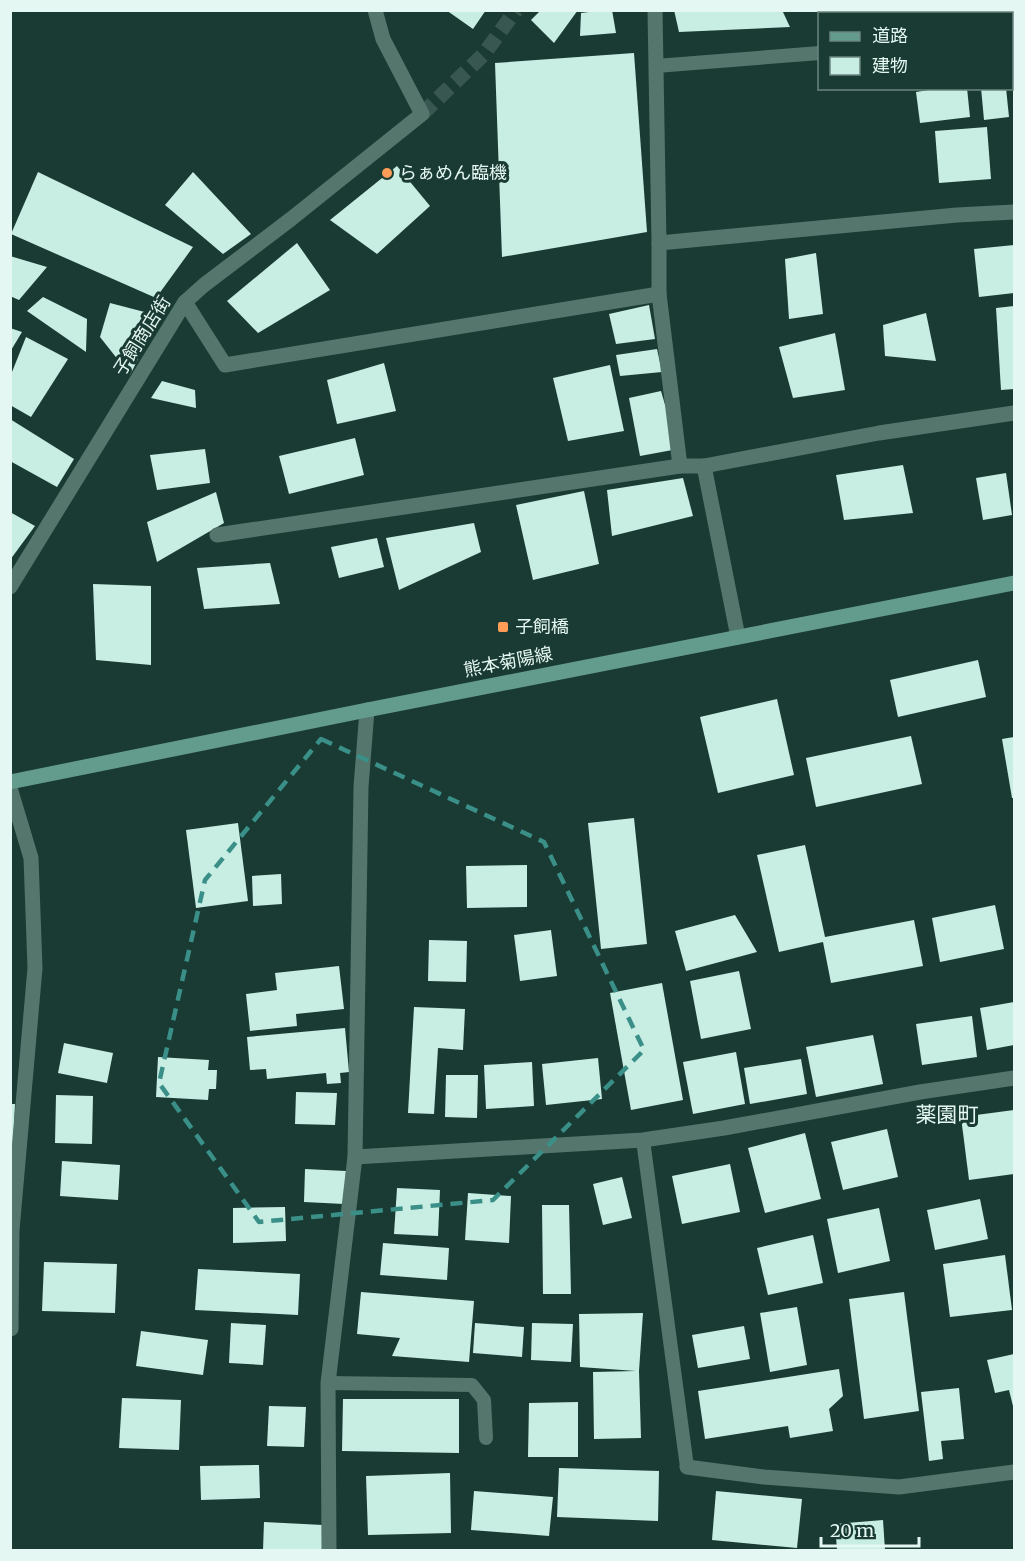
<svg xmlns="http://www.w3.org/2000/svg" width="1025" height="1561" font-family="Merriweather,'Noto Sans JP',serif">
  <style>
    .building { fill: #c8ede2 }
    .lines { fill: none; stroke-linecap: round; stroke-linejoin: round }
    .street-tunnel { stroke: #385750; stroke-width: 15; stroke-dasharray: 15 8; stroke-linecap: butt }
    .lane { stroke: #54766d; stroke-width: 14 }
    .street { stroke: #54766d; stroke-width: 15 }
    .secondary { stroke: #639b8c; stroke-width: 15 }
    .marked { fill: none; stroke: #3a9088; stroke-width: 4.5; stroke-dasharray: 12 8; stroke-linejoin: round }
    .poi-dot { fill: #fe9c58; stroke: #1a3b33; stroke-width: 2 }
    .labels { text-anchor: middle; stroke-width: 6; stroke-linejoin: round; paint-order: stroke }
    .poi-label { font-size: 18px; fill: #e5f7f2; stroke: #1a3b33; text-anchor: start }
    .street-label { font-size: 18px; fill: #e5f7f2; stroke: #1a3b33 }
    .quarter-label { font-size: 21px; fill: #e5f7f2; stroke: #1a3b33 }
  </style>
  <rect width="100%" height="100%" fill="#1a3b33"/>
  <g class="building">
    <path d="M446,10H486L473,29Z"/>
    <path d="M541,10H578L554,43L531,20Z"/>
    <path d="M604,10H612L616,33L580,36L581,13Z"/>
    <path d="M674,10H782L790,27L679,32Z"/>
    <path d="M903,10H940V14H904Z"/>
    <path d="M942,10H994L995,14H942Z"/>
    <path d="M634,53L647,232L502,257L495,63Z"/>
    <path d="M941,88H967L970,117L920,123L916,92Z"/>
    <path d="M981,88H1006L1009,117L984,120Z"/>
    <path d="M987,127L991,179L939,183L935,131Z"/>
    <path d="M397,166L430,206L377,254L330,220Z"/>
    <path d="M38,172L193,247L156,298L11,234Z"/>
    <path d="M193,172L251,234L223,254L165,205Z"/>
    <path d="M297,243L330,290L258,333L227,301Z"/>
    <path d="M1014,245V293L979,297L974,249Z"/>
    <path d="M816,253L823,314L789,319L785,259Z"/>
    <path d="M10,256L47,267L19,300L10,296Z"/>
    <path d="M43,297L87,319L86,352L27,311Z"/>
    <path d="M110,303L160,316L130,375L100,337Z"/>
    <path d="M649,305L655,339L616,344L609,314Z"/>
    <path d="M1014,306V389L1001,390L996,308Z"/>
    <path d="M926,313L936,361L885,356L883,325Z"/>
    <path d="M10,328L22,332L10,352Z"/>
    <path d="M835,333L845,390L793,398L779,347Z"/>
    <path d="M26,337L68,359L31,417L10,405V377Z"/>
    <path d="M657,349L662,372L620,376L616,355Z"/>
    <path d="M384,363L396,411L337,424L327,380Z"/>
    <path d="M610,365L624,431L568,441L553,378Z"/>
    <path d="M162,381L195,390L196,408L151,398Z"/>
    <path d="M661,391L678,449L640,456L629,398Z"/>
    <path d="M10,419L74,459L57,487L10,461Z"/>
    <path d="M355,438L364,475L289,494L279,456Z"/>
    <path d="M205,449L210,483L157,490L150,455Z"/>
    <path d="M903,465L913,513L844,520L836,475Z"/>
    <path d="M1006,473L1012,515L983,520L976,478Z"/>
    <path d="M683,478L693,516L612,536L607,490Z"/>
    <path d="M584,491L599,564L533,580L516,505Z"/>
    <path d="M216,492L224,523L157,562L147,522Z"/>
    <path d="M10,512L35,526L10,560Z"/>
    <path d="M474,523L481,552L399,590L386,538Z"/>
    <path d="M377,538L384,567L339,578L331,547Z"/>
    <path d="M270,563L280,604L204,609L197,568Z"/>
    <path d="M93,584L151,586V665L96,660Z"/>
    <path d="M978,660L986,697L898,717L890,680Z"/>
    <path d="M777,699L794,775L718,793L700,717Z"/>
    <path d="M911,736L922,784L816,807L806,758Z"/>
    <path d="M1014,737V798H1012L1002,739Z"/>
    <path d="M634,818L647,944L601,949L588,823Z"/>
    <path d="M238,823L248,901L196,908L186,830Z"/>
    <path d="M805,845L825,937L914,920L923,966L831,983L823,942L779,952L757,855Z"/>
    <path d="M527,865V907L467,908L466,866Z"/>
    <path d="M281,874L282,904L253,906L252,876Z"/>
    <path d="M995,905L1004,949L940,962L932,918Z"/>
    <path d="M735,915L757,952L686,971L675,931Z"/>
    <path d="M551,930L557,976L520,981L514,935Z"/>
    <path d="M429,940L467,941L466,982L428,981Z"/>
    <path d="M339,966L344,1009L296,1014L297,1026L250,1031L246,994L277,990L275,973Z"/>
    <path d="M739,971L751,1029L701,1039L690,981Z"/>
    <path d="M662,983L683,1100L631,1110L610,993Z"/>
    <path d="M1014,1002V1045L987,1050L980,1008Z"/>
    <path d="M414,1007L465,1009L463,1050L438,1048L434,1114L408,1113Z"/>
    <path d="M972,1016L977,1057L922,1065L916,1024Z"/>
    <path d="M345,1028L349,1072L340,1073L341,1083L327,1084L326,1073L267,1079L266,1069L250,1070L247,1037Z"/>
    <path d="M873,1035L883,1084L816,1097L806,1047Z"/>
    <path d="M64,1043L113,1053L107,1083L58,1073Z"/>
    <path d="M736,1052L745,1104L693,1114L683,1062Z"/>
    <path d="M158,1057L209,1060L208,1070H217L216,1089H209L208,1100L156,1097Z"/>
    <path d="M598,1058L602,1099L546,1105L542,1064Z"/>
    <path d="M801,1059L807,1094L750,1104L744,1068Z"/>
    <path d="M532,1062L534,1106L486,1109L484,1065Z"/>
    <path d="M446,1075H478L477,1118L445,1117Z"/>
    <path d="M296,1092L337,1093L335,1125L295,1124Z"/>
    <path d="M56,1095L93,1096L92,1144L55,1143Z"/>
    <path d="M10,1104H15L13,1146H10Z"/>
    <path d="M1014,1110V1174L969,1180L961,1117Z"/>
    <path d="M887,1129L898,1177L843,1190L831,1142Z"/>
    <path d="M805,1133L821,1199L765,1213L748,1148Z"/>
    <path d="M62,1161L120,1165L118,1200L60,1196Z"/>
    <path d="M730,1164L740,1212L682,1224L672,1176Z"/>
    <path d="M305,1169L346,1171L344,1204L304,1202Z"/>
    <path d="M622,1177L632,1218L603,1225L593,1184Z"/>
    <path d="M397,1188L440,1190L438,1236L394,1234Z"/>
    <path d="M468,1193L511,1196L509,1243L465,1240Z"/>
    <path d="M980,1199L988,1239L935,1250L927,1210Z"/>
    <path d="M542,1205H569L571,1294H543Z"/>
    <path d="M285,1207L286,1241L233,1243V1208Z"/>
    <path d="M879,1208L890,1261L838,1273L827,1219Z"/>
    <path d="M813,1235L823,1283L768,1295L757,1248Z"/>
    <path d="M383,1243L449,1248L447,1280L380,1275Z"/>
    <path d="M1005,1255L1012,1310L950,1317L943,1264Z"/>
    <path d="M44,1262L117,1264L115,1313L42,1311Z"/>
    <path d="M198,1269L300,1274L298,1315L195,1310Z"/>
    <path d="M361,1292L474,1301L469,1362L392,1356L400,1338L357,1334Z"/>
    <path d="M904,1292L919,1411L864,1419L849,1299Z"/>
    <path d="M797,1307L807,1365L770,1372L760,1313Z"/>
    <path d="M643,1313L639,1371L641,1438L594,1439L593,1372L636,1371L580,1367L579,1314Z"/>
    <path d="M231,1323L266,1325L263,1365L229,1363Z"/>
    <path d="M475,1323L524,1327L522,1357L473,1353Z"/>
    <path d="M532,1323L573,1324L571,1362L531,1360Z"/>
    <path d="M744,1326L750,1359L698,1368L692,1335Z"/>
    <path d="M141,1331L208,1340L203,1375L136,1366Z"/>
    <path d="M1014,1354V1410L1009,1390L995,1393L987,1360Z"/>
    <path d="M839,1369L843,1396L829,1409L833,1431L790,1438L788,1426L705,1439L698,1391Z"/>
    <path d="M959,1388L964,1439L941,1441L943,1459L929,1461L921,1392Z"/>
    <path d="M122,1398L181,1400L179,1450L119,1448Z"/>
    <path d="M343,1399H459V1453L342,1451Z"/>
    <path d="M578,1402V1457H528L529,1403Z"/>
    <path d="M269,1406L306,1407L304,1447L267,1446Z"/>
    <path d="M259,1465L260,1498L201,1500L200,1466Z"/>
    <path d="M559,1468L659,1471L658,1521L557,1517Z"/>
    <path d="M450,1473L451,1533L368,1535L366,1476Z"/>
    <path d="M474,1491L553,1497L549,1536L471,1530Z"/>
    <path d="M716,1491L802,1499L797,1548L712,1540Z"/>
    <path d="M883,1520L885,1550H837L835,1524Z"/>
    <path d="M264,1522L323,1525L322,1550H263Z"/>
  </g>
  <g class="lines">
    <path class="street-tunnel" d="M422,114L484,54L516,10"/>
    <g class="lane">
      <path d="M1012,32H1014"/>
      <path d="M656,66L820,53"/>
      <path d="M643,1140L687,1467"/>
      <path d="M328,1383L472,1385L484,1400L486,1438"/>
    </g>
    <g class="street">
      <path d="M655,10L659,243V294L680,466"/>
      <path d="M659,243L957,215L1014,212"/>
      <path d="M185,302L225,365L659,294"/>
      <path d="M704,466L738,637"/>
      <path d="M217,535L680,466H704L879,433L1014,413"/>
      <path d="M10,587L185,302L204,285L291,219L422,114L383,39L375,10"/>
      <path d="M10,788L31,858L35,968L12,1230L11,1329"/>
      <path d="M355,1157L643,1140L724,1128L920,1092L1014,1078"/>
      <path d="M687,1467L764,1477L899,1487L1014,1472"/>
      <path d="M329,1550L328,1383L355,1157L361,787L367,710"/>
    </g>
    <path class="secondary" d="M10,782L367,710L1014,583"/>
  </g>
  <path class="marked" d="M321,739L544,842L644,1050L493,1200L259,1222L159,1083L205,880Z"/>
  <g class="poi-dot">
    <circle cx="387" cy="173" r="6"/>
    <rect x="497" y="621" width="12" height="12" rx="3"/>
  </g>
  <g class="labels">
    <g class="poi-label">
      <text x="399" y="179">らぁめん臨機</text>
      <text x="515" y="633">子飼橋</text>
    </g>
    <g class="street-label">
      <text transform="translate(142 336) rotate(-58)" y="6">子飼商店街</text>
      <text transform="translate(508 662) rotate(-11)" y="6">熊本菊陽線</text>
    </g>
    <g class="quarter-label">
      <text x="947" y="1122">薬園町</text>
    </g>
  </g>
  <rect width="1025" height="1561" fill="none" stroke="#e5f7f2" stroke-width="24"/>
  <rect x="818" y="12" width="195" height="78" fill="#1a3b33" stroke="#6b867f" stroke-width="1.5"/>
  <rect x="830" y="32" width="30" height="9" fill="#639b8c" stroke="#6b867f" stroke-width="1.5"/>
  <text x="872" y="42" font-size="18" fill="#e5f7f2">道路</text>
  <rect x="830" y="57" width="30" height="18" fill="#c8ede2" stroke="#6b867f" stroke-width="1.5"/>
  <text x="872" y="72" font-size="18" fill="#e5f7f2">建物</text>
  <path d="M821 1537v9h98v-9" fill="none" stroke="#e5f7f2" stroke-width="3"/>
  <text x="830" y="1537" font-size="18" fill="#e5f7f2" stroke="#1a3b33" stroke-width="4.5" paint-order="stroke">20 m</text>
</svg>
